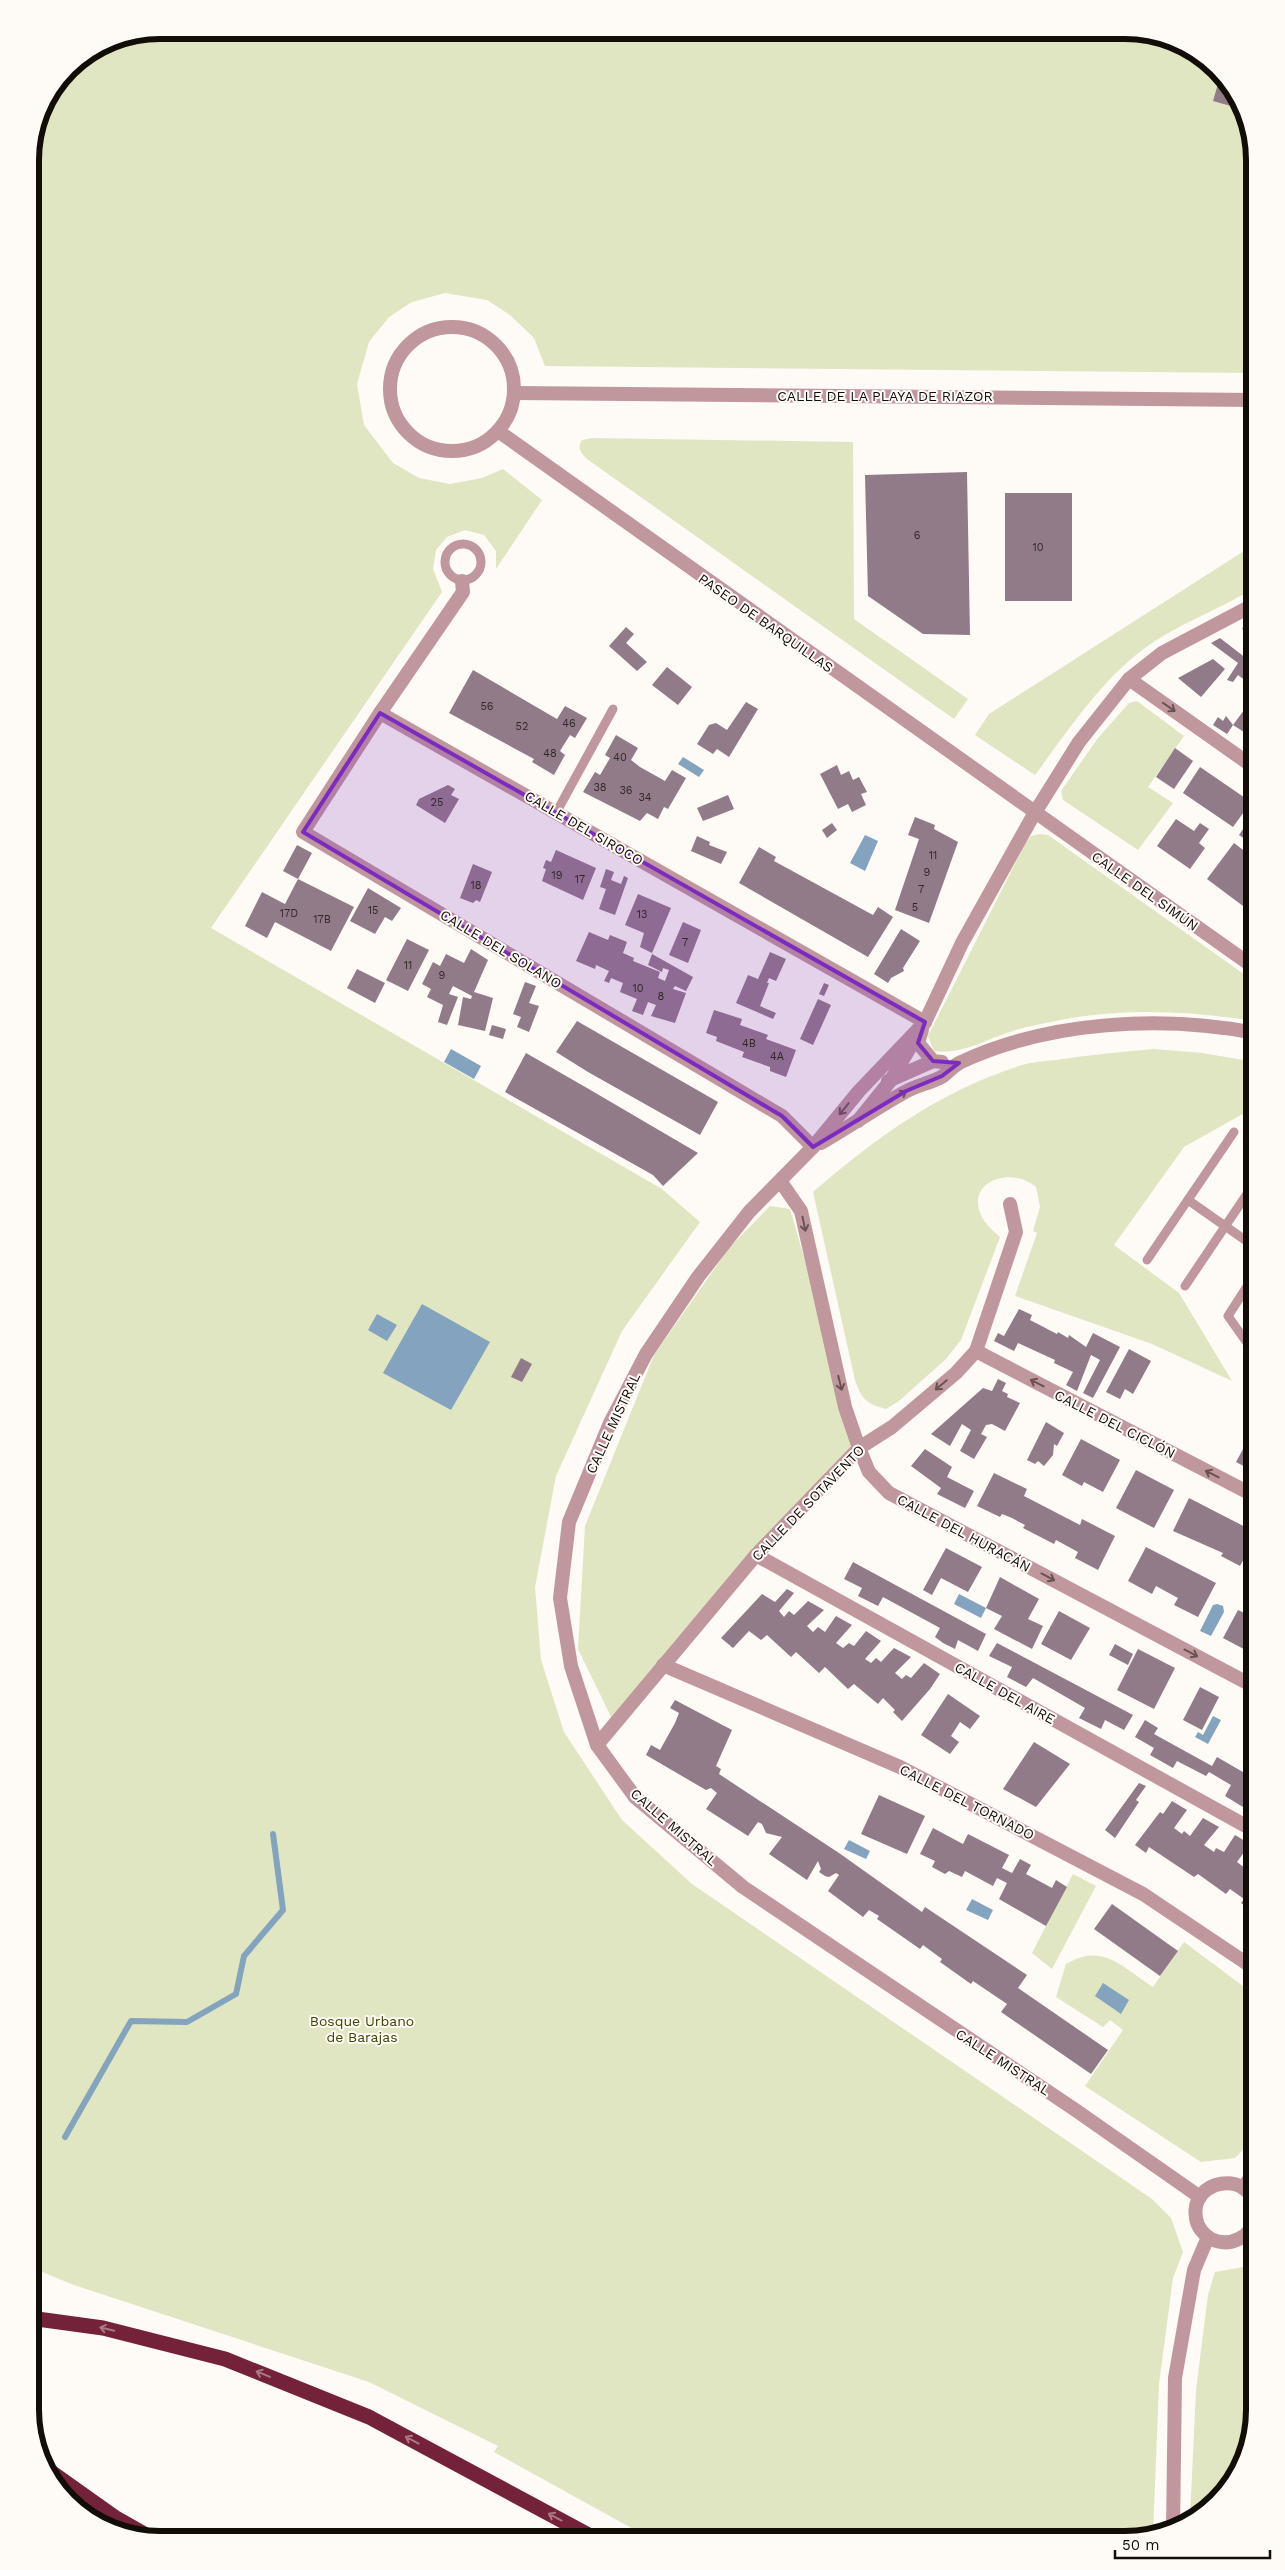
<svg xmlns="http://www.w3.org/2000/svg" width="1285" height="2570" font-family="'Work Sans',sans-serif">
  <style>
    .green { fill: #e0e6c1 }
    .water { fill: #83a3bf }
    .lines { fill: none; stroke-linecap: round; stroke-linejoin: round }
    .stream { stroke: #83a3bf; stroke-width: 6 }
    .building { fill: #917b89 }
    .service { stroke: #c1979e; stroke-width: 9 }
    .minor { stroke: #c1979e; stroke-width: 14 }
    .motorway { stroke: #73223a; stroke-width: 15 }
    .oneway { stroke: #6a5252 }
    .oneway2 { stroke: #ab7885 }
    .marked { fill: #7b2cbf; fill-opacity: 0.2; stroke: #7b2cbf; stroke-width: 4; stroke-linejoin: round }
    .labels { text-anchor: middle; stroke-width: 4; stroke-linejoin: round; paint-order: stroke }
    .number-label { font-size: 11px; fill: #322828 }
    .street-label { font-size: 14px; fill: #130d07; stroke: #fefaf6 }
    .park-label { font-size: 14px; fill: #404601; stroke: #fefaf6 }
    .rim { fill: none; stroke: #130d07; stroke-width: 6 }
  </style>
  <rect width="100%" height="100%" fill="#fefaf6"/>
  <g class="green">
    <path d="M160,30H1134L1204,57L1245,110L1255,159V373L545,366L534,338L510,315L487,300L445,293L412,302L389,317L369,342L357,384L364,425L393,463L419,478L450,484L482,478L503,469L542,500L496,569V551L484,535L465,530L447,537L436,550L433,569L442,592L211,928L662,1189L700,1222L622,1331L556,1476L535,1587L541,1660L564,1732L622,1820L692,1884L1152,2199L1171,2218L1183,2252L1173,2278L1159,2384L1153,2535L1125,2540H653L494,2452L498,2446L369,2382L74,2285L30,2267V151L40,110L68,68L110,40Z"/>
    <path d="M592,438L853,442L854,619L968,699L954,719L587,459C581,453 577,448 582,440Z"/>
    <path d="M1255,544V587C1220,610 1179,623 1145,648C1100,681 1068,731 1035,775L975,735L989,714Z"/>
    <path d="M1137,701L1184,736L1148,787L1173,803L1138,850L1063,800L1061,791L1098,738L1129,703Z"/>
    <path d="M1040,834L1048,835L1255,982V1021C1187,1011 1119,1007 1051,1022C1037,1025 1023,1027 1010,1032C984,1040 962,1055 934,1051L928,1036L1025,844L1031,836Z"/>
    <path d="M1154,1049L1202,1053L1255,1062V1107L1184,1147L1114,1245L1179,1293L1232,1381L1152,1344L1015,1296L1037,1233L1033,1231L1040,1207L1036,1187C1013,1167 968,1179 980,1213C984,1223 992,1230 1000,1237L961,1340L946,1359L899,1401L886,1409C866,1404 861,1398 855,1380L813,1192C877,1137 940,1091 1022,1065C1033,1062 1045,1061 1056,1060C1089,1055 1121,1052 1154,1049Z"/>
    <path d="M770,1206L790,1209L859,1448L614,1723L578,1649L585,1526L654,1355L729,1248Z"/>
    <path d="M1073,1874L1096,1886L1052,1969L1032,1953Z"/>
    <path d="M1184,1942L1255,1995V2137L1235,2158L1201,2162L1085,2086L1123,2030L1110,2020L1103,2027L1056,1997L1066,1964C1103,1942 1122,1967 1153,1987Z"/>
    <path d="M1255,2265V2411L1233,2483L1190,2518L1196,2390L1208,2295L1215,2272Z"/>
  </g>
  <g class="water">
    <path d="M683,757L704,770L699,777L678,764Z"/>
    <path d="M865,835L878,841L865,871L850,863Z"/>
    <path d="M451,1049L481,1066L474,1079L444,1062Z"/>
    <path d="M422,1304L490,1342L451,1410L383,1373Z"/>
    <path d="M377,1314L397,1325L387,1341L368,1330Z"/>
    <path d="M959,1594L986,1608L981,1618L954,1604Z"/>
    <path d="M1217,1604L1223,1606L1224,1612L1211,1636L1200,1631L1213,1605Z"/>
    <path d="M1213,1716L1221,1720L1208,1744L1195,1737L1198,1732L1203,1735Z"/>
    <path d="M849,1840L870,1851L866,1859L844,1849Z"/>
    <path d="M972,1899L993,1910L988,1920L966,1910Z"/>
    <path d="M1103,1983L1129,2000L1121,2014L1095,1996Z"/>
  </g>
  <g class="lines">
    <path class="stream" d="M65,2137L131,2021L187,2022L236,1994L244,1956L283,1910L273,1834"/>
  </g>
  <g class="building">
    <path d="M1220,77L1245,110L1213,101Z"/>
    <path d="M967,472L970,635L923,634L868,596L865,475Z"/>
    <rect x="1005" y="493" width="67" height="108"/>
    <path d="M1255,622V637L1248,640L1242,628Z"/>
    <path d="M626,627L634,634L626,643L647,662L637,671L609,646Z"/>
    <path d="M1220,638L1251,662L1255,650V739L1233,725L1227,734L1213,725L1218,717L1223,721L1226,716L1233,725L1255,695L1247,689L1250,684L1238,675L1233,682L1227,680L1238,663L1211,643Z"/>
    <path d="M1213,659L1225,669L1201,697L1178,678Z"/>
    <path d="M667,667L692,687L678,705L652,685Z"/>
    <path d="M473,670L557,719L565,706L587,718L575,738L570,735L560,751L565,755L554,775L532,762L534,759L449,713Z"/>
    <path d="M746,702L758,709L729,757L717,749L713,754L697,744L709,725L716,723L727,730Z"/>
    <path d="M616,735L638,748L631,760L640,767L665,781L672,770L686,778L668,809L664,807L658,819L647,813L640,821L583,792L595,772L600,775L610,758L605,755Z"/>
    <path d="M1175,748L1193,761L1174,789L1156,777Z"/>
    <path d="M837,765L841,775L849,771L853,780L859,777L867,792L861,794L866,805L852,812L848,804L838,809L820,774Z"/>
    <path d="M1200,767L1251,802L1233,827L1183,793Z"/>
    <path d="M448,785L455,789L451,795L459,799L445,823L416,805L419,799Z"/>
    <path d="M728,795L734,809L703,821L697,808Z"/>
    <path d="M1255,811V846L1239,835Z"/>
    <path d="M915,817L935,825L934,829L958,842L929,923L895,910L919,839L908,835Z"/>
    <path d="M1176,819L1194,831L1200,823L1209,829L1199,843L1205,848L1190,869L1157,846Z"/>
    <path d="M832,823L837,830L827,838L822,830Z"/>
    <path d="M697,836L710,842L709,845L727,852L721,864L691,851Z"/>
    <path d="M1234,843L1255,859V915L1207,879Z"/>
    <path d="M297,845L312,853L298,879L354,907L331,951L275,922L267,938L245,926L262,892L285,904L298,879L283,871Z"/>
    <path d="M759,847L776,857L774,861L873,915L878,907L893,917L868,957L739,883Z"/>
    <path d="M556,850L596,868L583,900L542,881L546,869L543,868L546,860L551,862Z"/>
    <path d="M473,864L492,872L480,902L476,900L473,903L460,898Z"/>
    <path d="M606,869L614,872L611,880L621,884L624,876L628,878L615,915L599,909L606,889L600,887Z"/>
    <path d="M368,888L401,908L392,921L385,917L375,934L350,921Z"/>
    <path d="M638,894L671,908L652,953L640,947L644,933L625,925Z"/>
    <path d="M683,922L701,930L688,963L669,955Z"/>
    <path d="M901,929L920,941L903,968L904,971L891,978L888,983L874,974Z"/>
    <path d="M589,932L608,940L610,935L627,942L623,953L634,958L633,961L660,972L658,978L665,981L669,970L663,968L662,972L648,965L652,954L693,977L686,991L675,986L673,989L686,993L675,1023L651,1016L656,1005L648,1002L643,1015L632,1011L637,999L620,992L623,983L611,978L609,983L604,981L609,971L596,965L595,969L576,961Z"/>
    <path d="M407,939L429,950L408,991L386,980Z"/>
    <path d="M471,949L488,960L474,992L493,998L485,1031L458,1025L463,997L471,999L472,996L453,986L449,994L458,997L447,1025L438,1022L443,1005L427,997L431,989L422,984L433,962L440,966L446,954L464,963Z"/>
    <path d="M770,952L786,959L776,981L769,978L767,983H769L760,1006L776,1013L773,1019L736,1003L748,975L758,979Z"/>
    <path d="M357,969L385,983L375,1003L347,988Z"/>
    <path d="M525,982L536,986L529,1003L539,1006L529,1032L517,1027L521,1017L513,1014Z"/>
    <path d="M824,983L829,985L824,996L819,994Z"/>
    <path d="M818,999L831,1005L813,1045L800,1039Z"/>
    <path d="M714,1010L742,1019L740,1025L768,1035L766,1039L796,1050L786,1077L770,1071V1067L742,1057L744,1052L716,1041L717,1037L706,1033Z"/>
    <path d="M577,1021L718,1102L700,1135L588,1072L556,1052Z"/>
    <path d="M492,1025L506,1029L503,1039L489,1035Z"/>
    <path d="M526,1053L587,1088L698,1153L663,1186L653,1175L505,1092Z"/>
    <path d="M1019,1309L1032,1315L1030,1320L1057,1334L1058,1332L1068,1338L1069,1335L1086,1347L1093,1333L1120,1347L1093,1398L1083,1393L1100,1360L1091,1355L1077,1391L1066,1385L1073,1372L1054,1363L1055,1360L1018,1343L1014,1351L994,1341L998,1333L1004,1336Z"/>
    <path d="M1129,1349L1151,1361L1133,1394L1125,1389L1120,1399L1106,1392Z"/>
    <path d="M521,1358L532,1364L522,1382L511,1377Z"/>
    <path d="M998,1379L1006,1383L1002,1391L1008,1394L1007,1397L1020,1403L1005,1431L992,1424L986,1425L981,1434L987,1437L974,1459L960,1451L971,1430L962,1424L950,1446L931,1434L983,1388L992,1391Z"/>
    <path d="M1046,1422L1064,1433L1057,1446L1054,1444L1053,1455L1044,1466L1038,1461L1035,1464L1027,1460Z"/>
    <path d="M1255,1427V1472L1236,1462Z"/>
    <path d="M1081,1439L1120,1460L1103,1492L1084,1482L1082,1486L1062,1475Z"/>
    <path d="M925,1449L952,1467L947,1477L974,1491L965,1508L937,1494L941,1488L911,1466Z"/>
    <path d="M1136,1470L1174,1490L1154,1528L1116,1508Z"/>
    <path d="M994,1473L1027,1489L1024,1496L1080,1525L1082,1519L1115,1536L1098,1570L1075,1558L1078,1552L1056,1540L1054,1544L1023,1528L1025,1525L1012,1518L1002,1514L1000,1517L977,1506Z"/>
    <path d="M1189,1498L1255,1532V1538L1240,1566L1221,1556L1223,1553L1173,1531Z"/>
    <path d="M1146,1547L1216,1583L1198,1617L1174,1605L1178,1598L1156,1586L1152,1594L1128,1581Z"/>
    <path d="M946,1548L982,1567L968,1592L941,1578L932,1595L923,1590Z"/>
    <path d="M853,1562L986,1634L978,1651L958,1640L955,1649L943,1643L935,1637L940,1628L883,1597L878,1606L858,1596L862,1588L844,1579Z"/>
    <path d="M1000,1577L1039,1599L1028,1619L1043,1626L1032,1649L994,1629L1002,1616L986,1608Z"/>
    <path d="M787,1589L794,1593L779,1611L784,1617L789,1611L794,1615L808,1601L824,1610L807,1626L813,1632L818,1627L825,1632L836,1616L852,1625L836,1643L843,1648L849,1643L854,1646L866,1631L881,1641L865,1659L871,1663L876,1658L881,1662L894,1648L911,1657L895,1673L902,1679L906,1675L911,1678L924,1663L940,1674L930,1689L902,1721L893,1712L895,1710L883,1698L878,1704L854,1684L848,1689L825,1667L819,1673L796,1652L791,1657L767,1635L761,1640L749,1631L733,1648L721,1638L762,1594L775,1602Z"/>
    <path d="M1238,1610L1255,1618V1655L1223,1638Z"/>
    <path d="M1059,1611L1090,1628L1071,1660L1041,1644Z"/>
    <path d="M997,1643L1133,1715L1124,1730L1105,1720L1101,1729L1079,1718L1085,1708L1033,1678L1026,1687L1007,1677L1012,1667L989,1656Z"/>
    <path d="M1115,1644L1133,1654L1128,1665L1109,1655Z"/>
    <path d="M1138,1649L1175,1668L1154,1709L1117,1690Z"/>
    <path d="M1200,1687L1219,1697L1202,1730L1183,1720Z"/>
    <path d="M948,1694L980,1716L970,1729L960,1722L951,1736L959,1742L950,1754L921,1735Z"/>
    <path d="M675,1700L732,1730L716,1766L721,1769L719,1774L839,1853L922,1912L925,1907L1027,1975L1018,1988L1108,2050L1091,2074L1001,2012L1007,2004L973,1981L971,1984L940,1962L942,1959L923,1945L920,1949L877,1919L879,1916L869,1910L863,1917L828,1891L839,1875L836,1873L829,1877L825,1876L819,1872L821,1869L818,1861L807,1880L769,1854L782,1837L766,1833L762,1824L758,1822L748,1836L706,1809L717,1793L711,1788L706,1790L646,1755L651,1745L660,1750L675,1723L679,1713L670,1708Z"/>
    <path d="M1145,1720L1158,1728L1154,1734L1212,1766L1217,1757L1255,1779V1800L1249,1797L1243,1807L1225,1796L1231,1785L1209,1772L1206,1776L1177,1761L1173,1768L1150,1755L1154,1748L1135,1737Z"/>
    <path d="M1034,1742L1070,1764L1036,1807L1003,1789Z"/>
    <path d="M1139,1783L1146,1786L1136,1800L1139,1802L1115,1838L1105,1830Z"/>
    <path d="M879,1795L925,1816L907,1854L861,1834Z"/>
    <path d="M1172,1801L1187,1810L1174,1828L1182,1834L1184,1831L1190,1836L1203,1818L1219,1827L1204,1845L1214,1852L1216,1848L1224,1852L1235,1835L1250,1844L1237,1862L1245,1868L1248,1863L1255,1868V1907L1252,1911L1241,1903L1244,1899L1230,1889L1226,1894L1198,1874L1194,1877L1149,1847L1146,1853L1135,1845L1160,1812L1163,1814Z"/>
    <path d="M933,1828L963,1844L968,1834L1009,1855L1002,1868L1012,1873L1020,1859L1031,1865L1026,1874L1052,1888L1056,1880L1067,1887L1046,1926L999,1899L1007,1883L997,1878L993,1886L965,1871L962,1877L949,1871L945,1874L932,1867L935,1861L920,1854Z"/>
    <path d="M1112,1904L1178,1951L1160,1976L1094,1929Z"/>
  </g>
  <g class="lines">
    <g class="service">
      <circle cx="463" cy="562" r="18"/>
      <path d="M556,813L613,709"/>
      <path d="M1188,1200L1255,1247"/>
      <path d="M1147,1260L1234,1132"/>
      <path d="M1185,1286L1255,1182"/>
      <path d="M1255,1351L1250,1347L1228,1316L1255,1274"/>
    </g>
    <g class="minor">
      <circle cx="452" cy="389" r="62"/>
      <path d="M515,393L1255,400"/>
      <path d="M498,431L1255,968"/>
      <path d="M462,581L463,592L380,713L303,832L782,1116L813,1147"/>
      <path d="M1129,679L1255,768"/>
      <path d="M380,713L925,1022"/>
      <path d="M925,1022L859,1091L813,1147L749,1212L698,1277L646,1354L610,1423L569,1522L560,1598L571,1666L597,1745L635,1797L743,1887L1074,2109L1200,2197"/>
      <path d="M922,1030L918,1043L933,1061L942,1062"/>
      <path d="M888,1081L933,1061"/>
      <path d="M858,1121L891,1080L925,1022L962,943L1034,814L1079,742L1129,679L1162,653L1255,604"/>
      <path d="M821,1143C849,1127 876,1108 905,1092C917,1085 932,1083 943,1076C949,1072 954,1065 961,1062C1049,1021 1161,1015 1255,1033"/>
      <path d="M781,1182L801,1211L845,1407L859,1448L869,1472L889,1493L1255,1687"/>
      <path d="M976,1351L1255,1496"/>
      <path d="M756,1555L1255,1831"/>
      <path d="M663,1665L900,1767L1143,1894L1255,1969"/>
      <path d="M597,1745L756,1555L859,1448L892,1427L956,1373L976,1351L1016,1232L1010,1204"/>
      <path d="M1243,2188L1255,2171"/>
      <path d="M1255,2217C1252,2237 1230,2248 1211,2239C1204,2235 1197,2227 1196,2218C1189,2179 1250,2169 1255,2208"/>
      <path d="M1173,2531L1175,2378L1194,2270L1208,2237"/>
    </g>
    <g class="motorway">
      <path d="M30,2318L103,2328L225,2359L369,2417L598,2540"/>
      <path d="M47,2469L116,2518L155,2540"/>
    </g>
  </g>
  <defs><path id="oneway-shaft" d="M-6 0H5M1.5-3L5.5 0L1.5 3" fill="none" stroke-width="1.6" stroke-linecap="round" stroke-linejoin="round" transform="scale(1.25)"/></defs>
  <g class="oneway">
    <use href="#oneway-shaft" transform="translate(1169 707) rotate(35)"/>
    <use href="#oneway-shaft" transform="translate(900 1095) rotate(-32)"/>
    <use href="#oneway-shaft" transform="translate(844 1109) rotate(129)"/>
    <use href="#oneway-shaft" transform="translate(804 1224) rotate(78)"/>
    <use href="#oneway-shaft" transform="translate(840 1383) rotate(76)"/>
    <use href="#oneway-shaft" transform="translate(1037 1383) rotate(-153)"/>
    <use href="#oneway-shaft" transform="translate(941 1385) rotate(140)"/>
    <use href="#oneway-shaft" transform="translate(1212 1474) rotate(-153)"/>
    <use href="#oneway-shaft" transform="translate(1048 1577) rotate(28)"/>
    <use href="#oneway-shaft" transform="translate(1191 1653) rotate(28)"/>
  </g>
  <g class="oneway2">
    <use href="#oneway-shaft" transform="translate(107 2329) rotate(-167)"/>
    <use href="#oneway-shaft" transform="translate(263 2374) rotate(-158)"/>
    <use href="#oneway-shaft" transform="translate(412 2440) rotate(-152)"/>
    <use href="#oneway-shaft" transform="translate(555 2517) rotate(-152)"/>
  </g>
  <path class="marked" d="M380,713L925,1022L918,1043L933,1061L959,1063L942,1076L906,1091L813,1147L782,1116L303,832Z"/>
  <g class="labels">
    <g class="number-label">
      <text x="917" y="539">6</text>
      <text x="1038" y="551">10</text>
      <text x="487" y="710">56</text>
      <text x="569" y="727">46</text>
      <text x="522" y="730">52</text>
      <text x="550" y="757">48</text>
      <text x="620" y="761">40</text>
      <text x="600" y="791">38</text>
      <text x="626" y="794">36</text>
      <text x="645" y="801">34</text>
      <text x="437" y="806">25</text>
      <text x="933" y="859">11</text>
      <text x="927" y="876">9</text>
      <text x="557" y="879">19</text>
      <text x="580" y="883">17</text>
      <text x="476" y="889">18</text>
      <text x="921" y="893">7</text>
      <text x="915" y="911">5</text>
      <text x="373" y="914">15</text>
      <text x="289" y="917">17D</text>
      <text x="642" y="918">13</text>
      <text x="322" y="923">17B</text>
      <text x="685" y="946">7</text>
      <text x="408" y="969">11</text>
      <text x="442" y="979">9</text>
      <text x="638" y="992">10</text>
      <text x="661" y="1000">8</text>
      <text x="749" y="1047">4B</text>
      <text x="777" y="1060">4A</text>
    </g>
    <g class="street-label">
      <text x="885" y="401">CALLE DE LA PLAYA DE RIAZOR</text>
      <text transform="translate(766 623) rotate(35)" y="5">PASEO DE BARQUILLAS</text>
      <text transform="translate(584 828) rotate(30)" y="5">CALLE DEL SIROCO</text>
      <text transform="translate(1145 891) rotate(35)" y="5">CALLE DEL SIMÚN</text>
      <text transform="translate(501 949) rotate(31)" y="5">CALLE DEL SOLANO</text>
      <text transform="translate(613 1423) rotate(-65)" y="5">CALLE MISTRAL</text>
      <text transform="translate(1115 1424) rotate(27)" y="5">CALLE DEL CICLÓN</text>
      <text transform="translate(808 1503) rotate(-46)" y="5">CALLE DE SOTAVENTO</text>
      <text transform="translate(964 1533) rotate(28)" y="5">CALLE DEL HURACÁN</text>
      <text transform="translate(1005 1693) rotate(29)" y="5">CALLE DEL AIRE</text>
      <text transform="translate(967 1802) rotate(27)" y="5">CALLE DEL TORNADO</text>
      <text transform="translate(674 1827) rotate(41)" y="5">CALLE MISTRAL</text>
      <text transform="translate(1003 2062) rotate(33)" y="5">CALLE MISTRAL</text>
    </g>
    <g class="park-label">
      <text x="362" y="2026">Bosque Urbano<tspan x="362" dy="16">de Barajas</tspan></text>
    </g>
  </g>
  <path d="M0 0H1285V2570H0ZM160 39H1125A121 121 0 0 1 1246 160V2410A121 121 0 0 1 1125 2531H160A121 121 0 0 1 39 2410V160A121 121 0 0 1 160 39Z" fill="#fefaf6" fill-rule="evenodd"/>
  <path class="rim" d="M160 39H1125A121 121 0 0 1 1246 160V2410A121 121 0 0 1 1125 2531H160A121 121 0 0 1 39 2410V160A121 121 0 0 1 160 39Z"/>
  <path d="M1115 2550v8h155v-8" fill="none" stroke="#130d07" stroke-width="2.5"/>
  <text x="1122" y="2550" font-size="15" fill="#130d07" stroke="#fefaf6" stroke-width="4" paint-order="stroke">50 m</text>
</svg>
